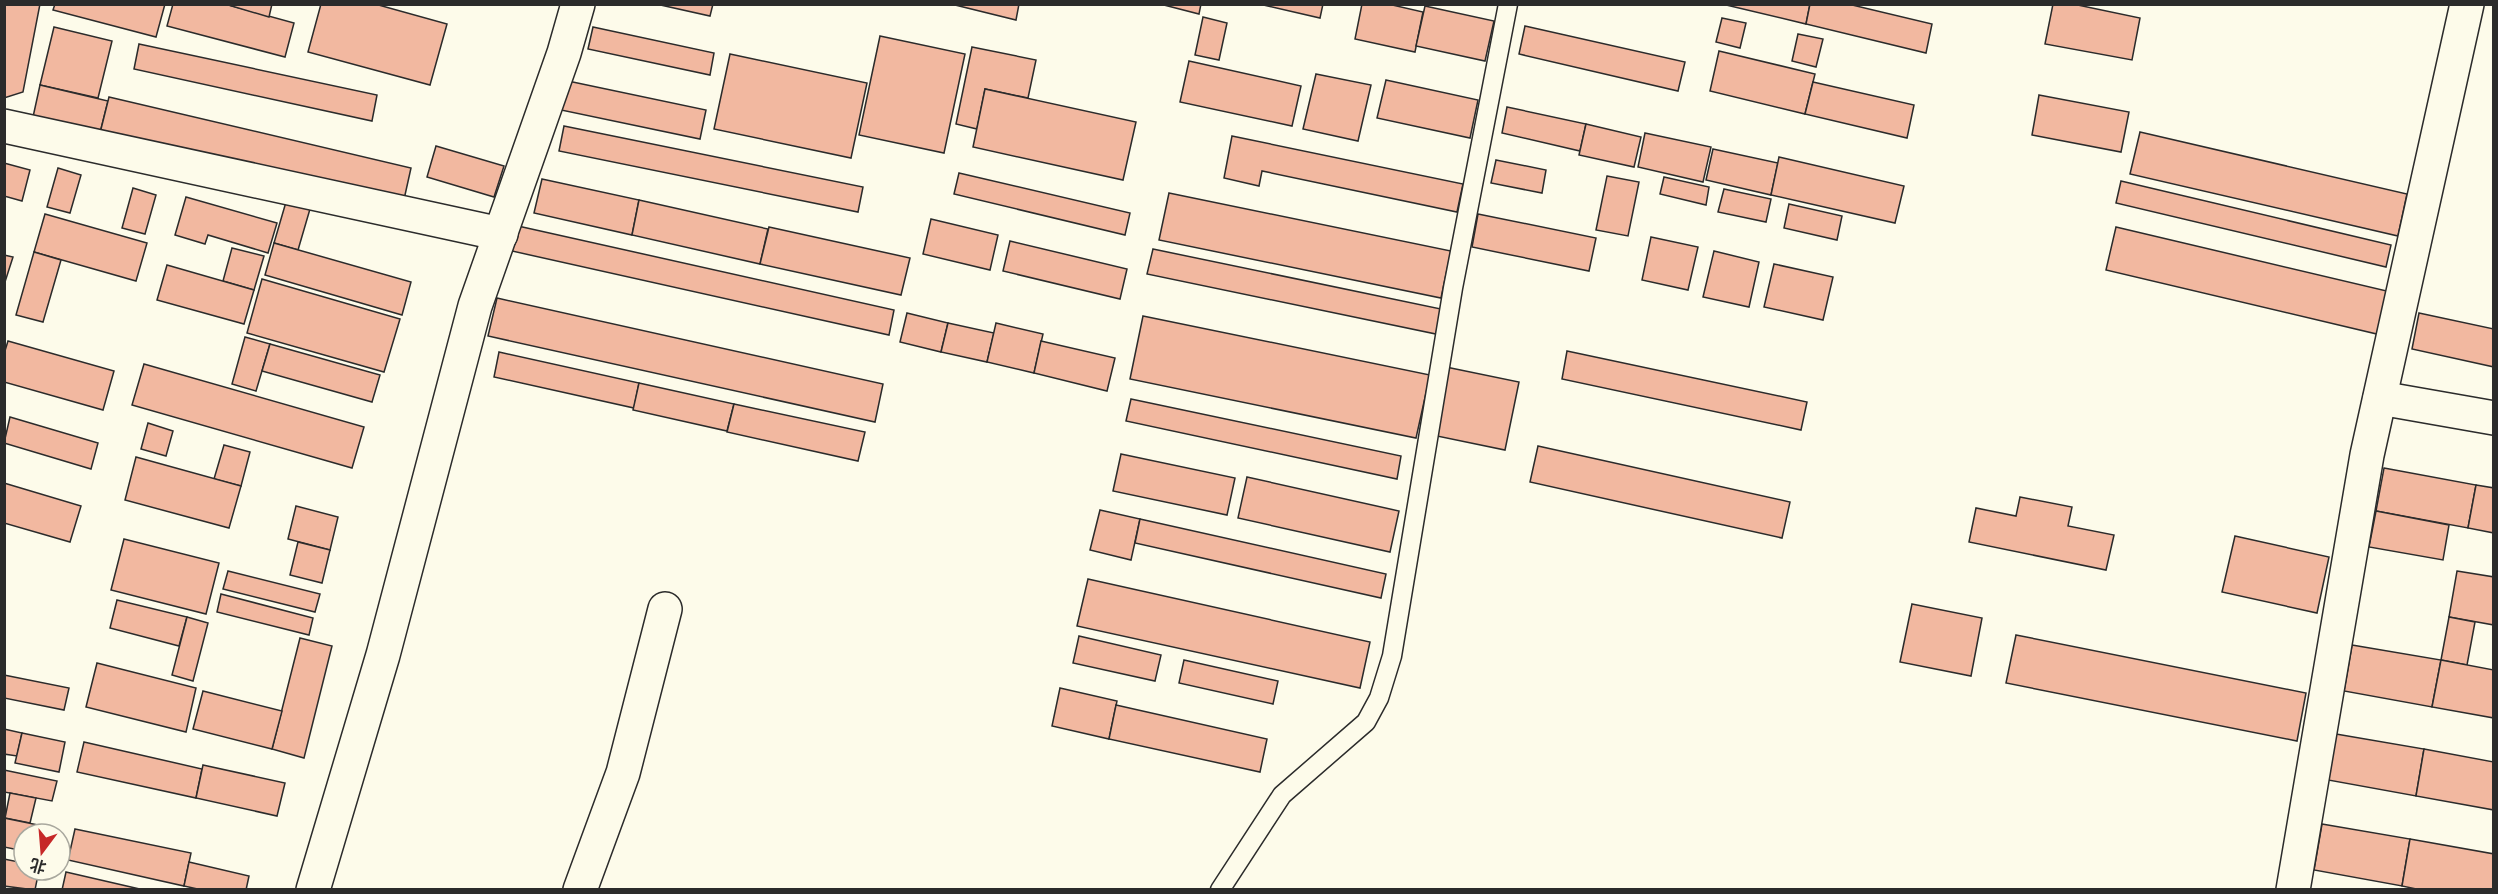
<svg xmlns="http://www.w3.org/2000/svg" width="2498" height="894" font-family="Literata,'Noto Sans SC',serif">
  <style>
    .building { fill: #f2b8a0; stroke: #2b2b2b; stroke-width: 1.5 }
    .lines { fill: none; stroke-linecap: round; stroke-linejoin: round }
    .lane-casing { stroke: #2b2b2b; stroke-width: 21 }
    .street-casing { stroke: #2b2b2b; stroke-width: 36 }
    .lane { stroke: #fdfbea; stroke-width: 18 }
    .street { stroke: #fdfbea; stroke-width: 33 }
  </style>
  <rect width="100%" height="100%" fill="#fdfbea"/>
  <g class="building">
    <path d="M4,4H40L23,92L4,98Z"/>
    <path d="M55,4H165L156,37L53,10Z"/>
    <path d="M173,4H225L294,23L285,57L167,26Z"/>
    <path d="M225,4H272L269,17Z"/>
    <path d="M321,4H375L447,24L430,85L308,52Z"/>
    <path d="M656,4H713L710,16Z"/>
    <path d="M951,4H1019L1016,20Z"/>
    <path d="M1160,4H1201L1199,14Z"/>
    <path d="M1259,4H1323L1320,18Z"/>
    <path d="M1362,4H1388L1423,12L1415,52L1355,39Z"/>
    <path d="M1722,4H1810L1806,24Z"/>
    <path d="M1810,4H1848L1932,24L1926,53L1806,24Z"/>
    <path d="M2053,4H2073L2140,18L2132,60L2045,44Z"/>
    <path d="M1425,6L1494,21L1485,61L1416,46Z"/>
    <path d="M1203,17L1227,23L1219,60L1195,55Z"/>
    <path d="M1722,18L1746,23L1740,48L1716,42Z"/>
    <path d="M1525,26L1685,62L1678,91L1519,54Z"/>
    <path d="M54,27L112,41L98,98L40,85Z"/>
    <path d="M593,27L714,53L710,75L588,49Z"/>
    <path d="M1798,34L1823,39L1816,67L1792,61Z"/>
    <path d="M880,36L965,54L944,153L859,135Z"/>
    <path d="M139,44L377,95L372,121L134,69Z"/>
    <path d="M972,47L1036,60L1028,98L985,89L977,129L956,124Z"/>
    <path d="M1719,51L1815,74L1805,114L1710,91Z"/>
    <path d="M730,54L867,83L851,158L714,129Z"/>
    <path d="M1189,61L1301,86L1292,126L1180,102Z"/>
    <path d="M1316,74L1371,85L1358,141L1303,129Z"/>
    <path d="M1386,80L1478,100L1470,138L1377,118Z"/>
    <path d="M568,81L706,110L700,139L561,110Z"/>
    <path d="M1813,82L1914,105L1907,138L1805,114Z"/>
    <path d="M40,85L108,101L100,133L33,117Z"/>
    <path d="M985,89L1136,122L1123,180L973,147Z"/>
    <path d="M2039,95L2129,112L2121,152L2032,135Z"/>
    <path d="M109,97L411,168L403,204L100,133Z"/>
    <path d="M1507,107L1586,124L1580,151L1502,133Z"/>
    <path d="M1586,124L1641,137L1634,167L1579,155Z"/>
    <path d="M564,126L863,187L858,212L559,151Z"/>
    <path d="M2140,132L2407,194L2398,236L2130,174Z"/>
    <path d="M1645,133L1711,147L1703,182L1638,167Z"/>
    <path d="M1232,136L1463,184L1457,212L1262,171L1259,186L1224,178Z"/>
    <path d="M436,146L504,166L494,197L427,177Z"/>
    <path d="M1713,149L1778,163L1771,195L1706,180Z"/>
    <path d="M1779,157L1904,186L1895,223L1771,195Z"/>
    <path d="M1496,160L1546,170L1542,193L1491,183Z"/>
    <path d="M4,163L30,170L22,201L4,196Z"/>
    <path d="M58,168L81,175L70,213L47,207Z"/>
    <path d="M959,173L1130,213L1125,235L954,194Z"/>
    <path d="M1607,176L1639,182L1628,236L1596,230Z"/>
    <path d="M1664,177L1709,187L1706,205L1660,194Z"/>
    <path d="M542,179L639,200L632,235L534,213Z"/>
    <path d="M2121,181L2391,245L2386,267L2116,203Z"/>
    <path d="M133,188L156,195L145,234L122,228Z"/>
    <path d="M1724,189L1771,199L1766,222L1718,212Z"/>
    <path d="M1169,193L1451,251L1441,298L1159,240Z"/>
    <path d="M186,197L277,223L268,253L208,235L205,244L175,235Z"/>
    <path d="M639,200L768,229L760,264L632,235Z"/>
    <path d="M286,202L310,209L298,250L274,243Z"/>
    <path d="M1789,204L1842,216L1837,240L1784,228Z"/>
    <path d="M45,214L147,243L136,281L34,252Z"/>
    <path d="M1478,214L1596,238L1589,271L1472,247Z"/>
    <path d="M931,219L998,235L990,270L923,254Z"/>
    <path d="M518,226L894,310L889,335L512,251Z"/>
    <path d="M769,227L910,258L901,295L760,264Z"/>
    <path d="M2116,227L2391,292L2381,335L2106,270Z"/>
    <path d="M1651,237L1698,247L1688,290L1642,280Z"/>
    <path d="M1010,241L1127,269L1120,299L1003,271Z"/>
    <path d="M274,243L411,282L402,315L265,275Z"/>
    <path d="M232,248L264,256L254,290L223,281Z"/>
    <path d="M1153,249L1441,309L1436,334L1147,274Z"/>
    <path d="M1714,251L1759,262L1749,307L1703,297Z"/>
    <path d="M34,252L61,260L43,322L16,315Z"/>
    <path d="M4,255L13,257L4,285Z"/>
    <path d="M1774,264L1833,277L1823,320L1764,307Z"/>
    <path d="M167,265L254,290L244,324L157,300Z"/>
    <path d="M262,279L400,319L384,372L247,333Z"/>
    <path d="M497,298L883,384L875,422L488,336Z"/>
    <path d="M907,313L948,323L941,352L900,342Z"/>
    <path d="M2419,313L2494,329V367L2412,349Z"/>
    <path d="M1143,316L1430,375L1416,438L1130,379Z"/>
    <path d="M948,323L994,333L987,362L941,352Z"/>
    <path d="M996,323L1043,334L1034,373L987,362Z"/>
    <path d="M245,337L270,344L256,391L232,384Z"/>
    <path d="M8,341L114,371L103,410L4,382V354Z"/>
    <path d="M1041,341L1115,358L1107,391L1034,373Z"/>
    <path d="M270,344L380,375L372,402L262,371Z"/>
    <path d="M1567,351L1807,402L1801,430L1562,379Z"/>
    <path d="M499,352L639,383L634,408L494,377Z"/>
    <path d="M144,364L364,427L352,468L132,405Z"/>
    <path d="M1446,367L1519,382L1505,450L1432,435Z"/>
    <path d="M639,383L734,404L727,431L633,410Z"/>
    <path d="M1131,399L1401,456L1397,479L1126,421Z"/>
    <path d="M734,404L865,432L858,461L727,432Z"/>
    <path d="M10,417L98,443L91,469L4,443Z"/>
    <path d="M148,423L173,431L166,456L141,449Z"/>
    <path d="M224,445L250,452L241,486L214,479Z"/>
    <path d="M1538,446L1790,502L1782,538L1530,482Z"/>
    <path d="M1121,454L1235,478L1227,515L1113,491Z"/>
    <path d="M136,457L241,486L229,528L125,500Z"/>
    <path d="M2384,468L2476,485L2468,528L2376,511Z"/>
    <path d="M1247,477L1399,511L1390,552L1238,518Z"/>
    <path d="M4,483L81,506L70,542L4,523Z"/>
    <path d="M2476,485L2494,488V533L2468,528Z"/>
    <path d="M2020,497L2072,507L2068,526L2114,535L2106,570L1969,542L1976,508L2016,516Z"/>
    <path d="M296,506L338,517L330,550L288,539Z"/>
    <path d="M1100,510L1140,519L1131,560L1090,550Z"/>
    <path d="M2376,511L2449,525L2443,560L2369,547Z"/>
    <path d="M1140,519L1386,574L1381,598L1135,543Z"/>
    <path d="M2235,536L2329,557L2317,613L2222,592Z"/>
    <path d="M124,539L219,563L206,614L111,590Z"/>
    <path d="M298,542L330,550L322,583L290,575Z"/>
    <path d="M228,571L320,594L315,612L223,589Z"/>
    <path d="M2457,571L2494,577V625L2449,617Z"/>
    <path d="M1088,579L1370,642L1360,688L1077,626Z"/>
    <path d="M221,594L313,618L309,635L217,612Z"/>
    <path d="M117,600L187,617L179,646L110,628Z"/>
    <path d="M1912,604L1982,618L1971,676L1900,662Z"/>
    <path d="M187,617L208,623L193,681L172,675Z"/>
    <path d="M2449,617L2475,622L2467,665L2441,660Z"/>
    <path d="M2016,635L2306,693L2297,741L2006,683Z"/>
    <path d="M1079,636L1161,655L1155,681L1073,663Z"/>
    <path d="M300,638L332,646L304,758L272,749Z"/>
    <path d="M2352,645L2441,660L2432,707L2344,691Z"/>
    <path d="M1184,660L1278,681L1273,704L1179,683Z"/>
    <path d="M2441,660L2494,670V718L2432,707Z"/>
    <path d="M97,663L196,688L186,732L86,707Z"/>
    <path d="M4,675L69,688L64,710L4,698Z"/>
    <path d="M1060,688L1117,701L1109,739L1052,726Z"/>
    <path d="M203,691L282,711L272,749L193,729Z"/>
    <path d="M1116,705L1267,739L1260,772L1109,739Z"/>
    <path d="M4,729L22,733L17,756L4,754Z"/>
    <path d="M22,733L65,742L59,772L15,763Z"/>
    <path d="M2336,734L2424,749L2416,796L2328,780Z"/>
    <path d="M84,742L202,769L196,798L77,772Z"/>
    <path d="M2424,749L2494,762V810L2416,796Z"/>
    <path d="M203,765L285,783L277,816L196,798Z"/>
    <path d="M4,770L57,781L52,801L4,792Z"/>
    <path d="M10,793L36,798L30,823L5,818Z"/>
    <path d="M4,818L48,827L46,834H24V851L4,847Z"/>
    <path d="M2322,824L2410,839L2402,886L2314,870Z"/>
    <path d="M75,829L191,853L184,886L68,860Z"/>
    <path d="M2410,839L2494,854V890H2421L2402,886Z"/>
    <path d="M4,859L24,863V870H39L35,890L4,886Z"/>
    <path d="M189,862L249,876L246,890H202L184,886Z"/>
    <path d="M66,872L144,890H62Z"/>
  </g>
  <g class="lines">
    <defs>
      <path id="lane" d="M1220,890L1282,795L1366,722L1379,698L1392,656L1453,288L1508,4"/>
      <g id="street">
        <path d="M4,126L501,234"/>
        <path d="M2380,398L2494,418"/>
        <path d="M313,890L383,655L475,306L564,53L578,4"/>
        <path d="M580,890L623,773L665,609"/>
        <path d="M2293,890L2367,455L2467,4"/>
      </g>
    </defs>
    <use href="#lane" class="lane-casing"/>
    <use href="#street" class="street-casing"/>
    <use href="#lane" class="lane"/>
    <use href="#street" class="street"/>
  </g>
  <rect width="2498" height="894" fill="none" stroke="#2b2b2b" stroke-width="12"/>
  <g transform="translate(42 852) rotate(196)"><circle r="28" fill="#fdfbea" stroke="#a9a89e" stroke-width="1.5"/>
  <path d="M0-4.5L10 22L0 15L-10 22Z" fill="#c62828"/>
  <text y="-9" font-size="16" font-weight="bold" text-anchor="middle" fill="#2b2b2b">北</text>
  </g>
</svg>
